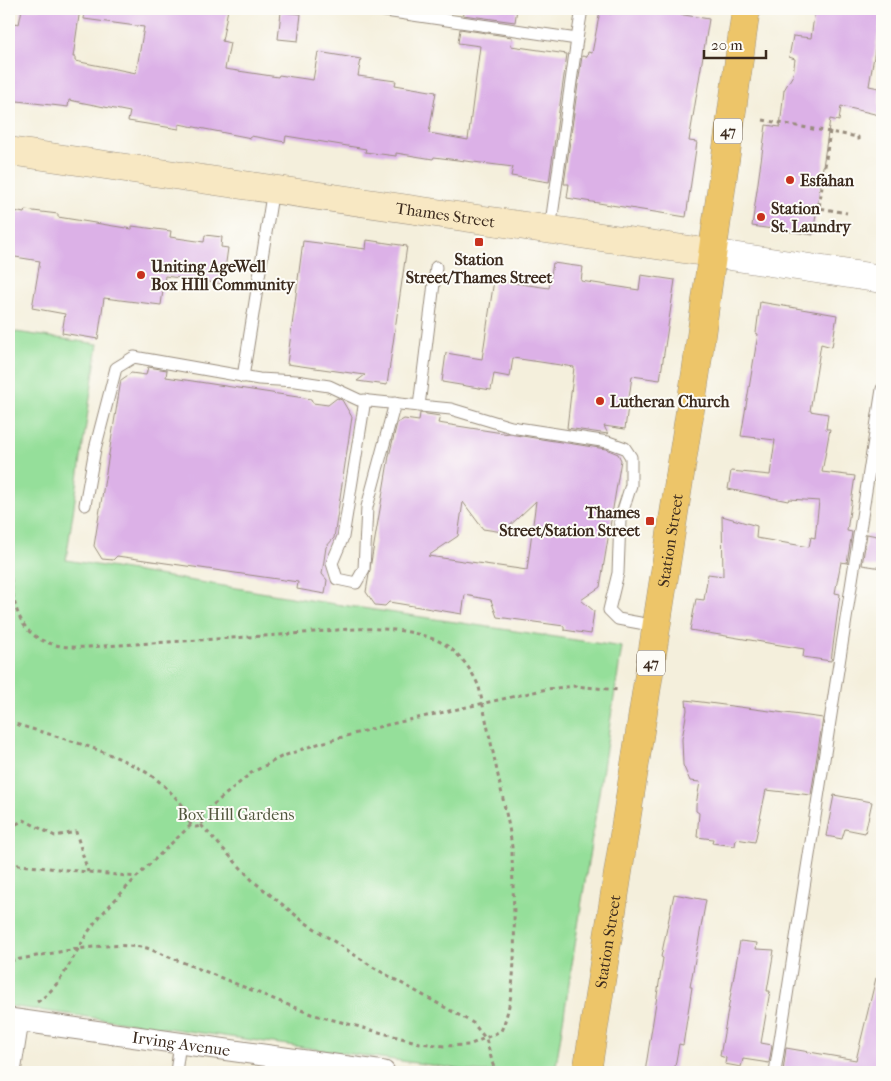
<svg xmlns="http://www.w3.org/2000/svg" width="891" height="1081" font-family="'IM FELL French Canon',serif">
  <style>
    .green { fill: #95df9a; stroke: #68845c }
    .building { fill: #dcb1e7; fill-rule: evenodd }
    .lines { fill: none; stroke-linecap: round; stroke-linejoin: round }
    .service-casing { stroke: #988c7d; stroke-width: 13 }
    .minor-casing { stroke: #988c7d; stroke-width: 23 }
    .tertiary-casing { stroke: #988c7d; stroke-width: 29 }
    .secondary-casing { stroke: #988c7d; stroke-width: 29 }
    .primary-casing { stroke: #988c7d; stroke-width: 29 }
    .path { stroke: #988c7d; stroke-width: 3; stroke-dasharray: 4 4; stroke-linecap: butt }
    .service { stroke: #fff; stroke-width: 11 }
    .minor { stroke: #fff; stroke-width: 21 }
    .tertiary { stroke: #fff; stroke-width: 28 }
    .secondary { stroke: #f8e8c3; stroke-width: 28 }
    .primary { stroke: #edc569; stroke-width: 28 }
    .poi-dot { fill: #c8321e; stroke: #fdfcf7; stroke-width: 2 }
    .labels { text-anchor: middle; stroke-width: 4; stroke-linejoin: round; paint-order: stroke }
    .shield { fill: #fdfcf7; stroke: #75695f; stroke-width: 1 }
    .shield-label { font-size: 15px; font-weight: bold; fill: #3b2a1e }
    .poi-label { font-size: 16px; font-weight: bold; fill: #3b2a1e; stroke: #fdfcf7; text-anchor: start }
    .street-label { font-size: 16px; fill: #3b2a1e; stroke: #fdfcf7 }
    .park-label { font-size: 16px; fill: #52573d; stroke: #fdfcf7 }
  </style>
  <rect width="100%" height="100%" fill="#fdfcf7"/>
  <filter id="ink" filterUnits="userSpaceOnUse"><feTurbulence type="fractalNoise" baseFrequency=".02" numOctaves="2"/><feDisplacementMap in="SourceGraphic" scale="10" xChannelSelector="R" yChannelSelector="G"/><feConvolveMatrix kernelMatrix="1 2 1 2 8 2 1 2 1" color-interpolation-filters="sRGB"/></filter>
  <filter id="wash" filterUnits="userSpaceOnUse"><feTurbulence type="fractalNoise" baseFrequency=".0096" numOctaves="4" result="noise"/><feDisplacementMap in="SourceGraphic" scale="20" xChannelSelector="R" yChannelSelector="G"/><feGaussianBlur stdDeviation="1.12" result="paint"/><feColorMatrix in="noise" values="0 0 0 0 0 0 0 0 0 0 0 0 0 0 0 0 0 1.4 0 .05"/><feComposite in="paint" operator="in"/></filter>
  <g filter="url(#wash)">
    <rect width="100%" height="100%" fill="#f4efdc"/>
    <path class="green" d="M9,331L98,344L66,560L315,601L622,647L555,1072H480L9,1006Z"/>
    <g id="blocks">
      <g class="building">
        <path d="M22,9H80L73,57H75V61L136,73L144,27L84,19L85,9H228L222,41L230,43L225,69L278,77L279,75L313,80L318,52L361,59L358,76L396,81L395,85L436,92L429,133L468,140L480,46L458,43L460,29L512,37L511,46L567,54L549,182L511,176L513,167L434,157L433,159L396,153V156L365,152L366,149L286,136L285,142L251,136V138L179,124V129L128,121L130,112L69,100L68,107L9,100V22L19,24Z"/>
        <path d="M464,9H517L515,22L463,15Z"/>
        <path d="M612,9H647L709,19L689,141L697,142L686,217L567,198L569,184H564L582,56L587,57L588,52L592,53L600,11L611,14Z"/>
        <path d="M815,9H882L869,86L879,88V115L841,106L839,121L830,119L813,235L752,226L766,125L780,127L784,90L793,75L795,59L789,57L793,36L811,38Z"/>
        <path d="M281,12L301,14L298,41L278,39Z"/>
        <path d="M9,210L24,213L25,210L58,214V217L132,229V226L171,231L170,237L204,242L205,235L222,237L221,247L228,248L223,284L165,276L161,305L104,298L98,339L62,333L65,314L32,308L40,261L9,256Z"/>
        <path d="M367,240L407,246L387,385L357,381L365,375L287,364L303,241L366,249Z"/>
        <path d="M553,263L583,267L581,281L639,290L641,275L675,280L660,380L632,376L625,429L604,426L608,434L567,428L574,367L513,358L510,377L494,374L491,390L442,382L446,353L482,359L494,280L549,288Z"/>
        <path d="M760,302L837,315L832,347L821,344L810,411L828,414L826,429H830L822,472L855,476L847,531L852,532L847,563L841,562L835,593L840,594L831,661L803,657L804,649L690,630L696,599L704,600L708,574L723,576L722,516L757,526L756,538L809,547L811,537L815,538L819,501L789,499L788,501L728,489L731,471L770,475L775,440L741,436L758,334L756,333Z"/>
        <path d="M148,367L167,370L166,377L311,399L313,403L328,405L337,398L342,400L352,417L334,538L326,547L322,574L327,580L325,594L297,589L298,582L117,556L113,560L102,559L94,546L121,380L131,373L146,375Z"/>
        <path d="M420,413L440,416L438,423L606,449L618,454L621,460L600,587L581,600L594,611L591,634L564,630V626L497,617L491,600L465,595L462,614L389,602L385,606L375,605L366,592L389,456L397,423L404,419L419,421ZM536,501L527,570L428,556L458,536L463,502L483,529L503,532Z"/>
        <path d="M867,534L882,537V568L862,565Z"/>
        <path d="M686,700L823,718L811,795L766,790L755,842L736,839L735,846L712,843L713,839L697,837L699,813L696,811V805L700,782L690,781L683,765L682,739L687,710Z"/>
        <path d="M834,795L872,802L865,833L845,829L842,839L826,836Z"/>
        <path d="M674,894L706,900L690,987H692L683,1045L679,1044L674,1072H645L663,958L661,957Z"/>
        <path d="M740,941L757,943L756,949L774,950L767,991H770L761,1043L772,1045L769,1063L743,1059L741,1067L725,1064L726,1058L720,1056Z"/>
        <path d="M876,978L882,979V1072H783L786,1048L856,1060Z"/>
      </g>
    </g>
  </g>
  <g filter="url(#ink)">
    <use href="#blocks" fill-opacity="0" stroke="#988c7d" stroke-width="1"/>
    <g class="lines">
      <defs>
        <g id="service">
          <path d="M372,9L577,39L582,9"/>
          <path d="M550,230L577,39"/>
          <path d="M243,377L273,189"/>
          <path d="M365,400L343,537L332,563L337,579L356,583L364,569L367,507L395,403"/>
          <path d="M419,406L436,267"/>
          <path d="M85,505L95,449L116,368L134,357L259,379L296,381L329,386L359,400L451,409L511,427L608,442L625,448L631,457V485L620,520L618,573L609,610L618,619L656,626"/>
          <path d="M176,1072L180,1043"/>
          <path d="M775,1072L882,389"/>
        </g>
        <g id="minor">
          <path id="s1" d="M9,1019L384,1072"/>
          <path d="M10,1072L18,1021"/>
        </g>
        <path id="tertiary" d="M711,253L882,279"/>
        <g id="secondary">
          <path id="s2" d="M9,151L711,253"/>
        </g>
        <g id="primary">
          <path id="s3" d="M587,1072L696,372L746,9"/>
        </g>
      </defs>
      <use href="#service" class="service-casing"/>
      <use href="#minor" class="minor-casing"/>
      <use href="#tertiary" class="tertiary-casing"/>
      <use href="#secondary" class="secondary-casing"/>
      <use href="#primary" class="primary-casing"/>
      <g class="path">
        <path d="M763,120L858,137V143"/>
        <path d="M830,131L819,208L847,213"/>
        <path d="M9,554C12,613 18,651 89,647C152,643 215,639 278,635C329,632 387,620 436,640C456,648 471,668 479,687L509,827L512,847C512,899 522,985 501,1031L469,1045L444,1046L420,1043L311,1014L147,948C103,940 53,954 9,961"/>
        <path d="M9,722C53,736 120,752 156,779C169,789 180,803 192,815"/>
        <circle cx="196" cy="820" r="7"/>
        <path d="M201,815L251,773L281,757L314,745L382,726L547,689L575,686L618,690"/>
        <path d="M201,825L253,881L303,921L376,969L473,1023L486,1039L495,1072"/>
        <path d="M9,828L24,820L55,836L76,832L88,872"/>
        <path d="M9,864L137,877"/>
        <path d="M37,1002C66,984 76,945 97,920C126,886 159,855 191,825"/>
      </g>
      <use href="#service" class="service"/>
      <use href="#minor" class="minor"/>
      <use href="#tertiary" class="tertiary"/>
      <use href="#secondary" class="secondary"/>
      <use href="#primary" class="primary"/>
    </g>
  </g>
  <g class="poi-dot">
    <circle cx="790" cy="180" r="5"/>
    <circle cx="761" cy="217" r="5"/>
    <rect x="474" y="237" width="10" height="10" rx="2.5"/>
    <circle cx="141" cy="275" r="5"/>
    <circle cx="600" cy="401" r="5"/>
    <rect x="645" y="516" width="10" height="10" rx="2.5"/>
  </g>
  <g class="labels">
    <g class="shield">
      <rect x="714" y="118.5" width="28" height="25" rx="4"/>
      <rect x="637" y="650.5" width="28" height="25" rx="4"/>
    </g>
    <g class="shield-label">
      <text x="728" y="136">47</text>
      <text x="651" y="668">47</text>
    </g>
    <g class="poi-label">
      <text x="800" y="186">Esfahan</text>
      <text x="771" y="214">Station<tspan x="771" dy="18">St. Laundry</tspan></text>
      <text x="479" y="265" text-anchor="middle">Station<tspan x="479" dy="18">Street/Thames Street</tspan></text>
      <text x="151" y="272">Uniting AgeWell<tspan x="151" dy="18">Box HIll Community</tspan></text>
      <text x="610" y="407">Lutheran Church</text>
      <text x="640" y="518" text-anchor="end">Thames<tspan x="640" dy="18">Street/Station Street</tspan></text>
    </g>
    <g class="street-label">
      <text dy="6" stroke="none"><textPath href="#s2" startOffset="441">Thames Street</textPath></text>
      <text dy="6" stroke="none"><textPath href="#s3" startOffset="538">Station Street</textPath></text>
      <text dy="6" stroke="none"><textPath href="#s3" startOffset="132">Station Street</textPath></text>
      <text dy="6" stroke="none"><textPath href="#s1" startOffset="174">Irving Avenue</textPath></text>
    </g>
    <g class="park-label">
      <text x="236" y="820">Box Hill Gardens</text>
    </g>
  </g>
  <rect width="891" height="1081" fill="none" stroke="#fdfcf7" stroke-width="30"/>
  <path d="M704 50v8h62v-8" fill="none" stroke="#3b2a1e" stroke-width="2.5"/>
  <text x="711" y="50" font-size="15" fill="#3b2a1e" stroke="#fdfcf7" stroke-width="4" paint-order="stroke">20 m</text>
</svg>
